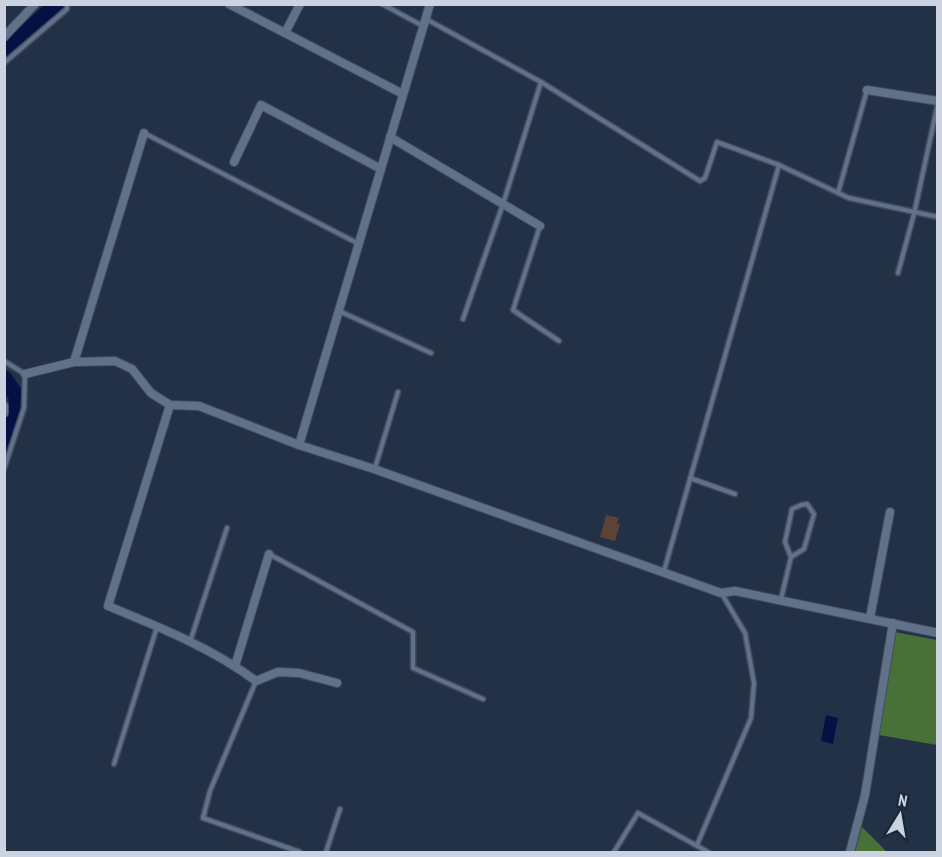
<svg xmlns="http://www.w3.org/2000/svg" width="942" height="857" font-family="'PT Sans Narrow',sans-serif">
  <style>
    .forest { fill: #477136 }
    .water { fill: #031145 }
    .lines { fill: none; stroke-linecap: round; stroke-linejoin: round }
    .river { stroke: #031145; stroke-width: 16 }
    .building { fill: #5d4334 }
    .service-casing { stroke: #414c5f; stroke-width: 7 }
    .minor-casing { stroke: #414c5f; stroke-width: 10 }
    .service { stroke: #62718a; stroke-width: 4 }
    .minor { stroke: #62718a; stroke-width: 8 }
  </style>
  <rect width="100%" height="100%" fill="#233146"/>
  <g class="forest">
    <path d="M895,632L937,640V745L879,735Z"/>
    <path d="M862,827L886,851L885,852H855Z"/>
  </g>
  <path class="water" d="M826,715L838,718L833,744L821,741Z"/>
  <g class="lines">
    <g class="river">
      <path d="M4,53L57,4"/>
      <path d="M4,378L17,397L15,417L4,450"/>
    </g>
  </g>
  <path class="building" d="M606,515L619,518L617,523L620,524L615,541L600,537Z"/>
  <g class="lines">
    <defs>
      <g id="service">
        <path d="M382,4L423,26"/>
        <path d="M426,19L541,82L700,181L705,178L717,142L779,165L849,198L938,217"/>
        <path d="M4,63L67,9V4"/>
        <path d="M144,133L359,244"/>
        <path d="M838,193L867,90"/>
        <path d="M540,226L513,310L559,341"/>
        <path d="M898,273L914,214L938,103"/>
        <path d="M339,311L431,353"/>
        <path d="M463,319L503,204L541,82"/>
        <path d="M4,361L25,374L24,408L4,469"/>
        <path d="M375,468L398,392"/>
        <path d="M690,478L735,494"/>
        <path d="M269,554L413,632V668L483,699"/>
        <path d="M664,571L779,165"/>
        <path d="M781,599L791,557L804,549L814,514L807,504L801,505L792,509L785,542L791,557"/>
        <path d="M190,642L227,528"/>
        <path d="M256,681L210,791L203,818L300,852"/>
        <path d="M114,764L157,627"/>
        <path d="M697,845L751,718L754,683L745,633L722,594"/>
        <path d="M326,852L340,809"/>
        <path d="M614,852L638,813L708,852"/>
      </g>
      <g id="minor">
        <path d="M229,4L403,94"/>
        <path d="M285,33L300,4"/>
        <path d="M4,37L35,4"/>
        <path d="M867,90L938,101"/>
        <path d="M390,137L540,226"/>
        <path d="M234,162L261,105L381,169"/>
        <path d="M74,362L144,133"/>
        <path d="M25,374L74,362L115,361L132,369L151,393L170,405L199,406L299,445L374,469L721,593L735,591L938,633"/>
        <path d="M170,405L108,606C159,627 212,648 256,681L278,672L299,673L337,683"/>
        <path d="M4,406V413"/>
        <path d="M299,445L430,4"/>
        <path d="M870,618L890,512"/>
        <path d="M235,666L269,554"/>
        <path d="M850,852L865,795L893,623"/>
      </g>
    </defs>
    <use href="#service" class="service-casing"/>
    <use href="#minor" class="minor-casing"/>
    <use href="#service" class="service"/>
    <use href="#minor" class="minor"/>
  </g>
  <rect width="942" height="857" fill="none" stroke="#cbd3e1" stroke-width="12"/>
  <g transform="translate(900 815) rotate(11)" stroke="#1a273b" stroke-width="4.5" paint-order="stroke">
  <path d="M0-4.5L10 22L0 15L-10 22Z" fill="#cbd3e1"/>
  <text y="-9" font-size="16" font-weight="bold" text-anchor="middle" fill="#cbd3e1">N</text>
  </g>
</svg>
